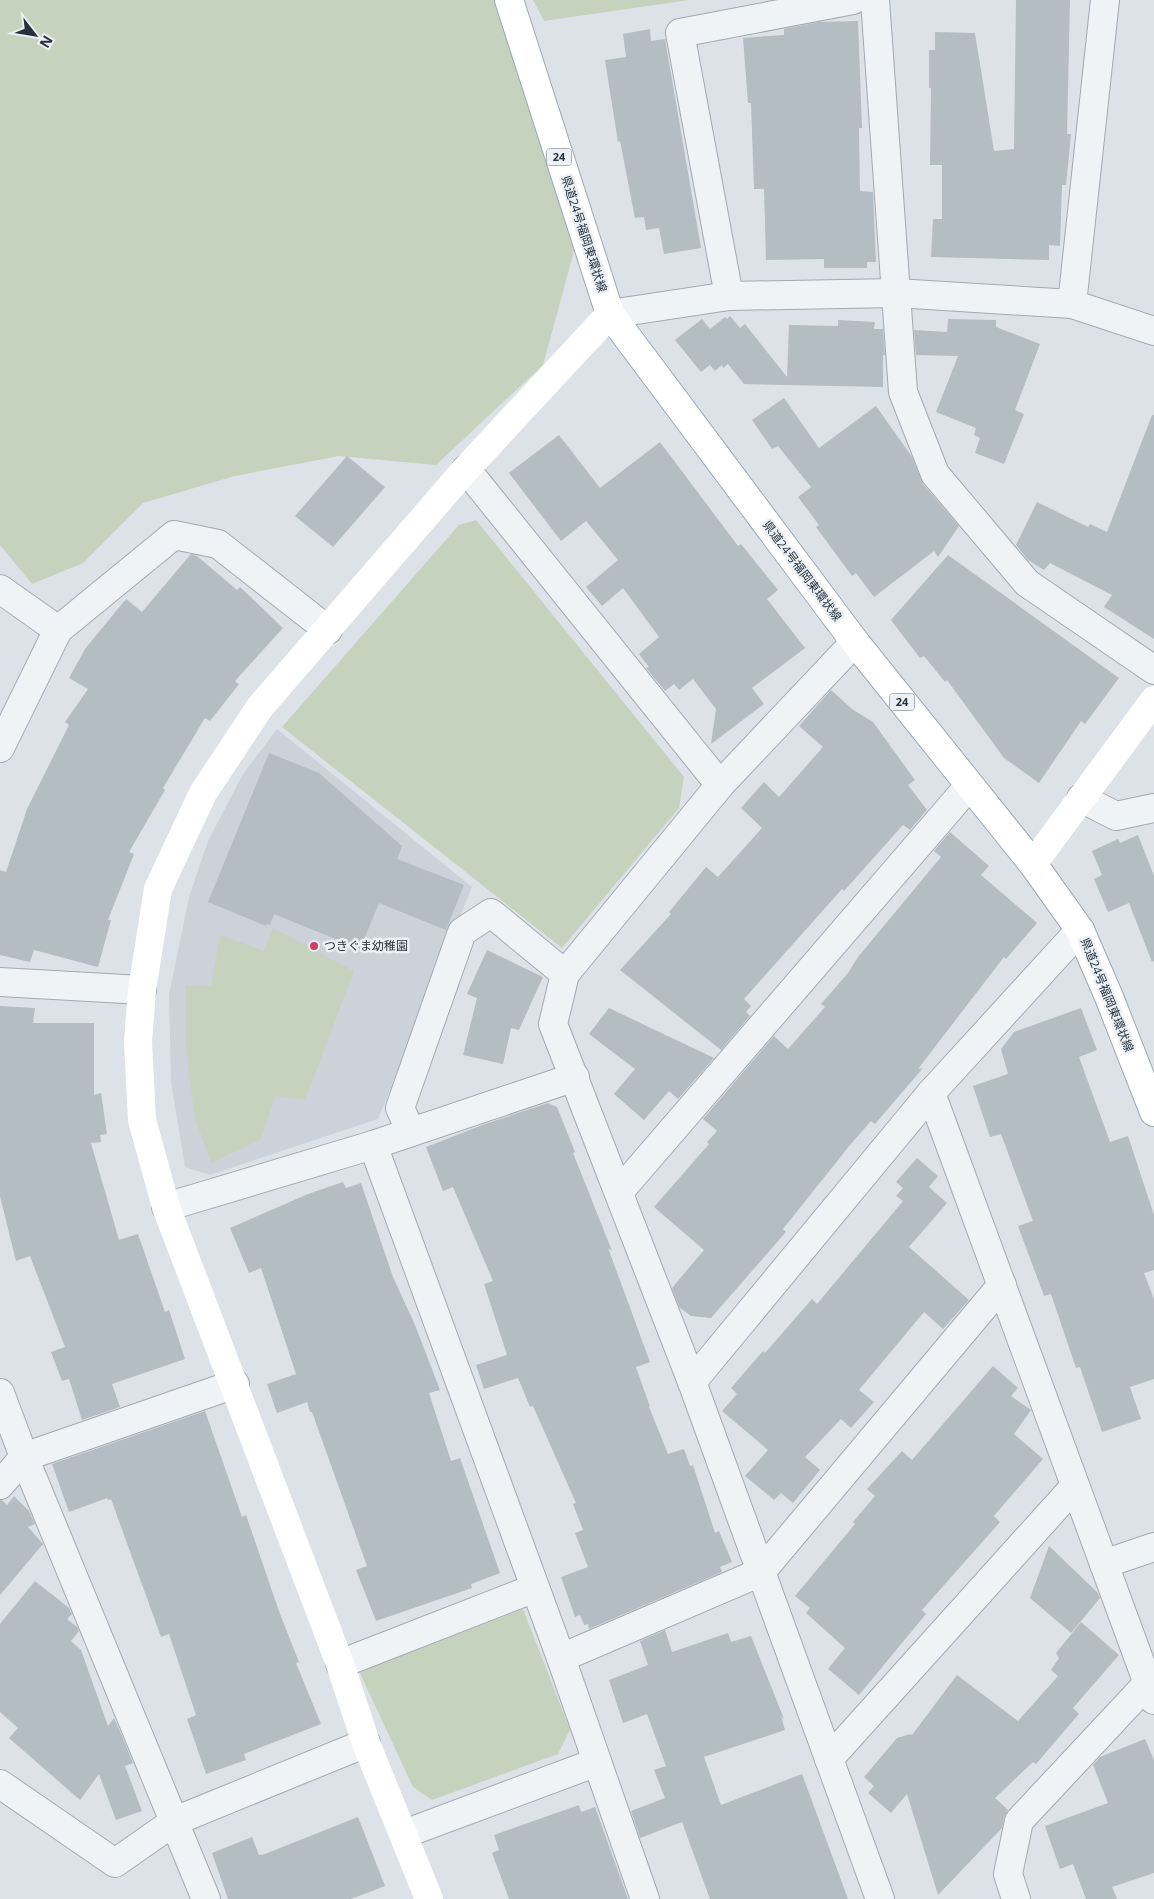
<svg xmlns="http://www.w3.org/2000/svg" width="1154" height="1899" font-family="'Open Sans','Noto Sans JP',sans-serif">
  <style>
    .built { fill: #cbd2da }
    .green { fill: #c5d2be }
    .building { fill: #b4bcc4 }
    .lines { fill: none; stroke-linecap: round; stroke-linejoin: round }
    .street-casing { stroke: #a2a9b2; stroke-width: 30 }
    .primary-casing { stroke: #9ca8b4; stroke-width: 30 }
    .street { stroke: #f0f3f6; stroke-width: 28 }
    .secondary { stroke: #fff; stroke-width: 28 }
    .primary { stroke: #fff; stroke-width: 28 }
    .poi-dot { fill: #d23d62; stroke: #ecf1f5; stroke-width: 2 }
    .labels { text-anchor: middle; stroke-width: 5; stroke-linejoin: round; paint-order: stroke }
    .shield { fill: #ecf1f5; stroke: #616b75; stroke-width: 1 }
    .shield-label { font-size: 11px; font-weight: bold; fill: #26313e }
    .street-label { font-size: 12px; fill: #26313e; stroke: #ecf1f5 }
    .poi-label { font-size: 12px; fill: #26313e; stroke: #ecf1f5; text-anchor: start }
  </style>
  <rect width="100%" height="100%" fill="#dde2e8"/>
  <path class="built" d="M277,729L472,887L378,1119L210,1175L185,1167L171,1082L169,995L189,897L208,841L243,774Z"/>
  <g class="green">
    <path d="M0,0H499L583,218L543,365L436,465L339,456L235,476L143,503L83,563L32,584L0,545Z"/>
    <path d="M533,0H689L544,21Z"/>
    <path d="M476,520L684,777L679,808L562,948L282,727L459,525Z"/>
    <path d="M273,928L354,971L305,1100L275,1096L261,1139L211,1163L195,1118L186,1051V985L211,986L220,935L264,951Z"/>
    <path d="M523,1609L570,1730L558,1754L432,1800L413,1787L359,1671Z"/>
  </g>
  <g class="building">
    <path d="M1016,0H1070L1067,134H1071L1066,185H1062L1060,246L1049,245V260L931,257L933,219H942V165H930L931,88H929V50H935V32L975,33L994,151L1014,149Z"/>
    <path d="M858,21L862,128H859L860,191L873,192L876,262H867V268H824V259L766,260L764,189H754L751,103H748L743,38L784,35V29L819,22Z"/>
    <path d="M650,29L651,41L665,39L701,248L664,254L659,228L646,230L644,217L635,218L620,141L618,142L605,60L626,57L623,34Z"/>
    <path d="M730,316L740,328L745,324L787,377L789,325L838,326V320L875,322L874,329H883L885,355H883V387L744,384L728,364L723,368L722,365L715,371L710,365L701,372L675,340L702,319L710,329L725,317L727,319Z"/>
    <path d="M948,319L996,320V327L1040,344L1015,410L1024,414L1004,464L975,453L980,438L974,435L976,428L936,412L958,356L916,355L914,330L947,332Z"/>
    <path d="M784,398L819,448L876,406L912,457L923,484L959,526L938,557L934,551L874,597L856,573L852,576L816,527L819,525L798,497L811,487L778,446L772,449L752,420Z"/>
    <path d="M1152,415H1154V639L1104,607L1112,595L1050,563L1044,570L1028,560L1016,545L1037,502L1088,527L1090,524L1107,532Z"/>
    <path d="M559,435L600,488L660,442L738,546L741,544L778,590L767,599L805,648L752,688L764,704L711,744L716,709L693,679L679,690L674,684L665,691L646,668L649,667L639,654L659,637L623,588L602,606L586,587L618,560L586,521L561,541L509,473Z"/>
    <path d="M347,456L385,487L333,547L295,516Z"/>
    <path d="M191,554L197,556L237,590L240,587L283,628L235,681L239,684L210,721L205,718L163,788L165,790L129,852L134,854L108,920H111L98,967L34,950L30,962L0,955V870L6,872L27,809L69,725L65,722L88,689L69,678L85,649L126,599L142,612Z"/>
    <path d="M948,555L1119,678L1085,724L1081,721L1039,783L1004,758L947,680L945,682L924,656L920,658L891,620Z"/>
    <path d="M831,690L852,709L873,722L915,780L908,785L927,810L910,830L903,825L844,891L842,889L744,999L751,1006L746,1012L750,1016L721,1050L620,970L671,914L669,912L706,867L718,877L762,828L741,808L764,782L779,797L823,747L799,726Z"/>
    <path d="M269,753L319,773L402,846L397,859L464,885L446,930L379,903L360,949L274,914L270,925L267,924L266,926L208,902Z"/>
    <path d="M950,832L989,866L981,875L1037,923L1006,959L1004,957L918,1069L923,1068L875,1124L871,1121L850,1145L783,1229L786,1232L711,1318L691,1316L679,1307L672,1288L704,1250L654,1207L709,1144L707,1142L717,1131L703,1119L774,1036L788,1049L825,1007L821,1004L848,973L858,957L941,857L934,851Z"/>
    <path d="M1138,835L1154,876V961L1152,962L1129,903L1108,912L1094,879L1102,875L1092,851L1118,839L1120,843Z"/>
    <path d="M487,950L543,977L519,1030L511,1028L503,1064L463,1055L477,998L467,994Z"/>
    <path d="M0,1006L35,1008L33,1023H94V1095L101,1093L107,1134L100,1135L101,1142L91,1143L119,1240L138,1234L165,1312L169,1310L185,1359L112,1384L120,1407L82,1420L69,1379L62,1381L51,1352L65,1347L30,1256L16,1261L0,1196Z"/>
    <path d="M609,1008L714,1058L678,1099L669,1091L644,1120L614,1094L635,1069L589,1034Z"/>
    <path d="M1081,1008L1097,1050L1079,1057L1110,1142L1128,1136L1154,1215V1270L1144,1273L1154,1299V1379L1130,1387L1141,1419L1102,1432L1080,1367L1076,1368L1051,1294L1044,1296L1018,1226L1033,1221L1001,1134L990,1137L973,1086L1008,1074L1001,1049L1014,1032Z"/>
    <path d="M548,1103L557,1107L575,1152L573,1153L612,1251L608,1248L650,1362L636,1367L650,1407H649L668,1454L684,1449L690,1466L693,1465L715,1533L719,1531L732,1562L720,1567L722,1572L589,1629L588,1624L584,1625L580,1615L575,1617L561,1577L588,1567L575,1533L583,1530L573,1504L576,1503L533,1406L530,1407L518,1378L484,1389L476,1365L507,1355L484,1284L493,1281L453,1187L443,1191L426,1147L485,1124Z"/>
    <path d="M917,1158L938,1176L929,1187L947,1203L909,1247L969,1300L943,1329L924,1312L859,1390L874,1402L851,1428L841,1419L805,1457L820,1470L793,1503L781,1493L774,1500L745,1476L768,1450L722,1411L737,1394L731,1388L763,1351L765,1353L812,1299L817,1304L888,1219L903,1201L896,1196L903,1188L896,1182Z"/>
    <path d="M343,1182L346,1188L361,1183L393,1277L415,1325L440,1390L429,1393L451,1461L460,1458L500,1573L471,1584L472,1588L376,1621L356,1570L367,1566L312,1412H310L307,1402L277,1413L267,1384L296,1374L261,1268L249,1273L230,1228L308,1194Z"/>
    <path d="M993,1366L1018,1388L1011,1396L1031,1410L1014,1434L1043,1459L994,1516L1000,1522L922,1610L926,1614L859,1695L828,1669L845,1648L806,1613L810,1608L795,1596L855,1524L853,1522L875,1496L867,1489L902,1451L912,1460Z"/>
    <path d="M205,1411L242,1517L246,1515L280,1614L299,1662L296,1663L321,1724L244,1754L246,1760L206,1774L187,1719L196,1715L169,1634L161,1637L111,1499L108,1500L107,1498L69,1512L52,1464Z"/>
    <path d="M14,1496L29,1511L35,1524L28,1527L43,1544L0,1595V1500H2L7,1505Z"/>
    <path d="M1049,1546L1098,1593L1100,1598L1071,1633L1030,1598Z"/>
    <path d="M35,1581L69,1608L72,1614L67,1619L77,1627L79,1631L71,1641L81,1650L108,1726L114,1718L122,1736L133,1763L125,1766L142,1811L116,1820L99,1774L80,1800L9,1738L18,1728L0,1712V1624Z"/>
    <path d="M1081,1622L1119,1655L1073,1708L1079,1714L1036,1764L1033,1762L995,1798L1008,1810L1004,1818L1002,1828L938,1895L907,1794L891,1813L868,1793L874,1786L864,1777L897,1738L910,1734L912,1735L957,1675L1018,1721L1058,1676L1051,1670L1059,1658L1056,1653Z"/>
    <path d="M665,1630L672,1652L728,1633L731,1642L751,1636L784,1719L781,1716L785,1730L704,1757L721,1805L802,1774L848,1899H710L682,1822L640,1838L631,1811L665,1798L654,1770L666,1766L647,1714L623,1723L609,1680L648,1665L640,1641Z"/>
    <path d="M1145,1739L1154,1760V1873L1112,1887L1117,1899H1086L1073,1864L1060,1869L1045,1826L1108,1803L1093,1765L1100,1757Z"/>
    <path d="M579,1805L581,1812L595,1807L628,1899H509L492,1853L499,1850L494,1835Z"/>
    <path d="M358,1817L385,1886L351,1899H228L212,1853L252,1837L259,1855L265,1854Z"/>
  </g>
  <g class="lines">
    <defs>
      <g id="street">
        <path d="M875,0L903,392L935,474L1027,583L1154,670"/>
        <path d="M729,296L680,33L853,0"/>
        <path d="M1072,304L1105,0"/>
        <path d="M610,314L729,296L896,293L1072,304L1154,331"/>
        <path d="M466,469L720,785"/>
        <path d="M0,589L58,630"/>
        <path d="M855,642L720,785L565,974L553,1024L692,1382L880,1899"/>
        <path d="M0,748L58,630L174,535L218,544L328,630"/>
        <path d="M1081,798L1116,816L1154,808"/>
        <path d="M0,982L142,990"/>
        <path d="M931,1093L1154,1700"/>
        <path d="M411,1132L400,1108L462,932L491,913L565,974"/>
        <path d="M373,1145L561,1658L645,1899"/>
        <path d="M619,1192L969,786"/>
        <path d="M166,1207L373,1145L575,1077"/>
        <path d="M692,1382L931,1093L1080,930"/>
        <path d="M0,1393L24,1457L206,1899"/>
        <path d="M0,1485L24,1457L235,1384"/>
        <path d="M1104,1564L1154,1547"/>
        <path d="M561,1658L761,1572L1002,1285"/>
        <path d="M340,1664L535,1588"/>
        <path d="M829,1759L1075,1486"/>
        <path d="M0,1784L115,1863L175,1821L366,1743"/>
        <path d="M404,1834L597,1762"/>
        <path d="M1016,1899L1008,1874L1019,1821L1148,1683"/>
      </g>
      <path id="primary" d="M509,0L610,314L855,642L1033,864L1080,930L1109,997L1154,1112"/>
    </defs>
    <use href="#street" class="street-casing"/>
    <use href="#primary" class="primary-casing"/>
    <use href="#street" class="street"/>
    <g class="secondary">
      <path d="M1033,864L1154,700"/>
      <path d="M429,1899L366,1743L340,1664L166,1207L142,1120L138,1042L142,990L158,889L203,793L260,707L466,469L610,314"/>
    </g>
    <use href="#primary" class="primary"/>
  </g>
  <circle class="poi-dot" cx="314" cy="946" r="5"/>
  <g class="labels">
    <g class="shield">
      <rect x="546.5" y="148.5" width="25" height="17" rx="4"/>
      <rect x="889.5" y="693.5" width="25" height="17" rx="4"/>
    </g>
    <g class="shield-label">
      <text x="559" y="161">24</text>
      <text x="902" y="706">24</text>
    </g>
    <g class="street-label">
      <text transform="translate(584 234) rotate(72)" y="4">県道24号福岡東環状線</text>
      <text transform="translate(802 571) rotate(53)" y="4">県道24号福岡東環状線</text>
      <text transform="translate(1107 995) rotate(68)" y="4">県道24号福岡東環状線</text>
    </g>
    <g class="poi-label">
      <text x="324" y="950">つきぐま幼稚園</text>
    </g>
  </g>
  <g transform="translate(35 35) rotate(121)" stroke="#ecf1f5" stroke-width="4" paint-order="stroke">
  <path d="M0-4L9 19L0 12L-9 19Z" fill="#26313e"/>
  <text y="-8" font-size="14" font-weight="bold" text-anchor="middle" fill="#26313e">N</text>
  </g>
</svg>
